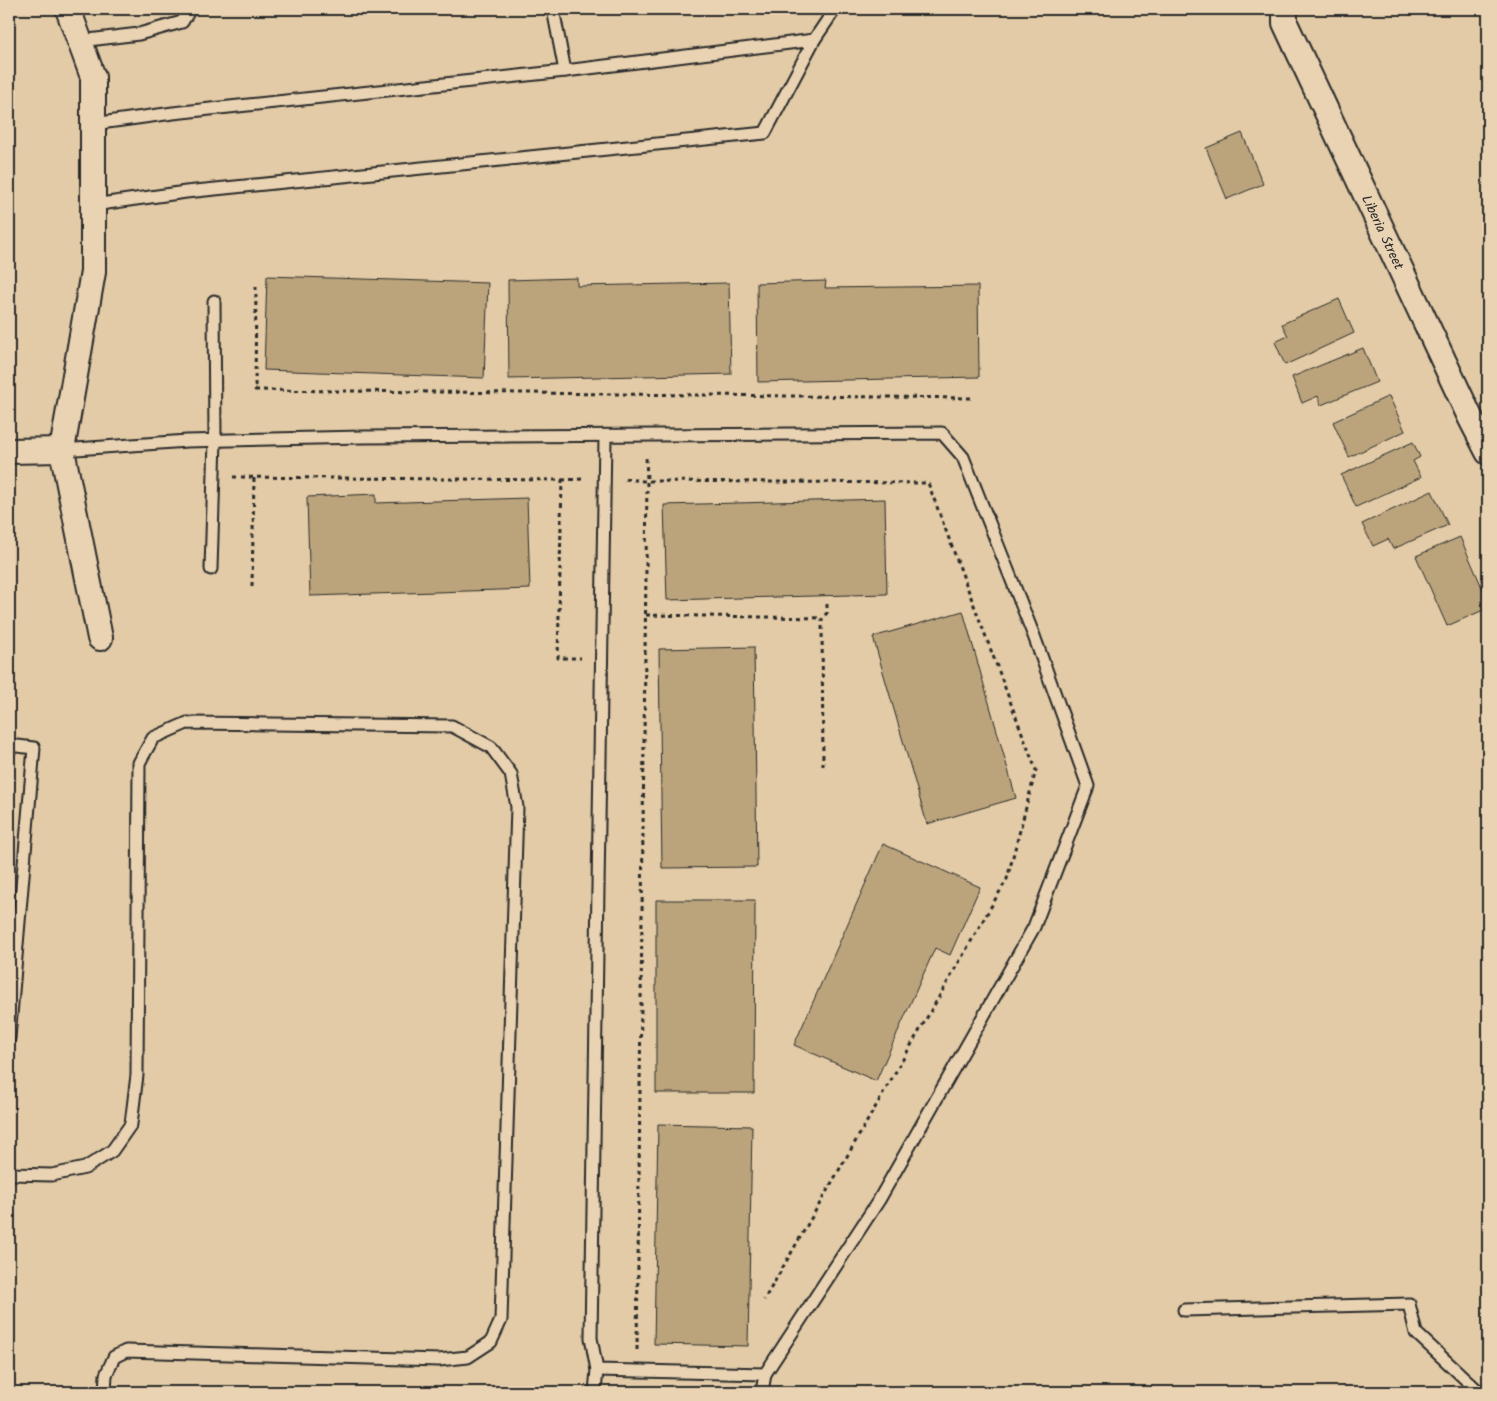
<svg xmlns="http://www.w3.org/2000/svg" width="1497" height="1401" font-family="Kalam,sans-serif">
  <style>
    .building { fill: #bba47c; stroke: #2b2b2b }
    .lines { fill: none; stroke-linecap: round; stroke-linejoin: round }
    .service-casing { stroke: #2b2b2b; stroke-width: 15 }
    .minor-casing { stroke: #2b2b2b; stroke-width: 28 }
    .path { stroke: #2b2b2b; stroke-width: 3; stroke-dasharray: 4 4; stroke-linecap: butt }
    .service { stroke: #e9d3b2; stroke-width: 11 }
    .minor { stroke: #e9d3b2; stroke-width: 24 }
    .labels { text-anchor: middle; stroke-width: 4; stroke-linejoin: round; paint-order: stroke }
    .street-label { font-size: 14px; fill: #2b2b2b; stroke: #e9d3b2 }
  </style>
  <rect width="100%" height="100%" fill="#e2cba6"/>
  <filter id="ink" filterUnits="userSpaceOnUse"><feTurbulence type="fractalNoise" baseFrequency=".02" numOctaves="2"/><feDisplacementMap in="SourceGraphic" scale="10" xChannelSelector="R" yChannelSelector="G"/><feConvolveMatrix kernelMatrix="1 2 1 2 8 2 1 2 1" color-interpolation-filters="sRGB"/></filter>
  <g filter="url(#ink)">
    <g class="building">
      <path d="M1242,133L1263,184L1227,199L1206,148Z"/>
      <path d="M267,276L488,283L484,378L264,370Z"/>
      <path d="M577,278V286L729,283L731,374L509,379L508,280Z"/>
      <path d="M826,281L825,288L978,286L979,377L758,382L757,283Z"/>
      <path d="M1339,299L1354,333L1285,365L1275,342L1288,336L1282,324Z"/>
      <path d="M1363,348L1377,382L1321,405L1318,396L1302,403L1292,377Z"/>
      <path d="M1389,396L1405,431L1349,457L1333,422Z"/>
      <path d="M1413,442L1420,457L1413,461L1421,477L1356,507L1341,475Z"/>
      <path d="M1432,491L1448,525L1393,549L1388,539L1373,546L1362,524Z"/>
      <path d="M376,494V503L527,498L530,589L310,596L307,497Z"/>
      <path d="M885,499L887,594L667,600L664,505Z"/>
      <path d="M1460,537L1488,601V608L1447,626L1416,556Z"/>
      <path d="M963,611L1016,798L927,824L873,637Z"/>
      <path d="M754,647L757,867L662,868L659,649Z"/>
      <path d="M883,844L980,887L950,955L935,948L876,1081L794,1045Z"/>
      <path d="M656,900H755L754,1093H656Z"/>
      <path d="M658,1124L752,1126L748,1346L654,1344Z"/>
    </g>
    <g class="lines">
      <defs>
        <g id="service">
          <path d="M814,40L835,9"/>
          <path d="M80,41L139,34L182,22L190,9"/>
          <path d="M93,124L173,113L565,71"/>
          <path d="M93,205L186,192L765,133L814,40L565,71L553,9"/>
          <path d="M605,437L591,1338L597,1370L765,1374"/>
          <path d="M62,450L187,441L362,437L942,433L963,457L1034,636L1088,786L1034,927L879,1200L765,1374L762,1392"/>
          <path d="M211,569L215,440L214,301"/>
          <path d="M9,745L34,748L9,1038"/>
          <path d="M9,1174L52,1175L85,1168L112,1151L131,1124L137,1075L139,763L153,738L187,723L452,726L491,747L511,774L517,807L501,1320L491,1342L468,1357L439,1360L126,1351L114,1357L106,1375L105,1392"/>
          <path d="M1184,1310L1409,1304L1416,1333L1476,1389L1481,1392"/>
          <path d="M595,1392L597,1370"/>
        </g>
        <g id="minor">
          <path d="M68,9L93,77V272L62,450L100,638"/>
          <path id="s1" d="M1285,9V23L1470,417L1488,452"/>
          <path d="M9,451L62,450"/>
        </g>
      </defs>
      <use href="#service" class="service-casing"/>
      <use href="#minor" class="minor-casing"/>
      <g class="path">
        <path d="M256,286L255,390L973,398"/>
        <path d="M233,477L562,480L558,658H581"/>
        <path d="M625,479L644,481L928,483L1036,770L1007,879L764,1300"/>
        <path d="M562,480L583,479"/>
        <path d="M252,586L254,477"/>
        <path d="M646,615L822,618"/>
        <path d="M823,766L822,618L827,613V601"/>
        <path d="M637,1350L647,481L646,456"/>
      </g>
      <use href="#service" class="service"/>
      <use href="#minor" class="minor"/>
    </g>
  </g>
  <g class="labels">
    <g class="street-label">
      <text dy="5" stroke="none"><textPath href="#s1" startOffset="245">Liberia Street</textPath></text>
    </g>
  </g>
  <rect width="1497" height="1401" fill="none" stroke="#e9d3b2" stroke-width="30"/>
  <rect x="15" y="15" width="1467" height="1371" fill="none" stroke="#2b2b2b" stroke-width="2" filter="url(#ink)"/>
</svg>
